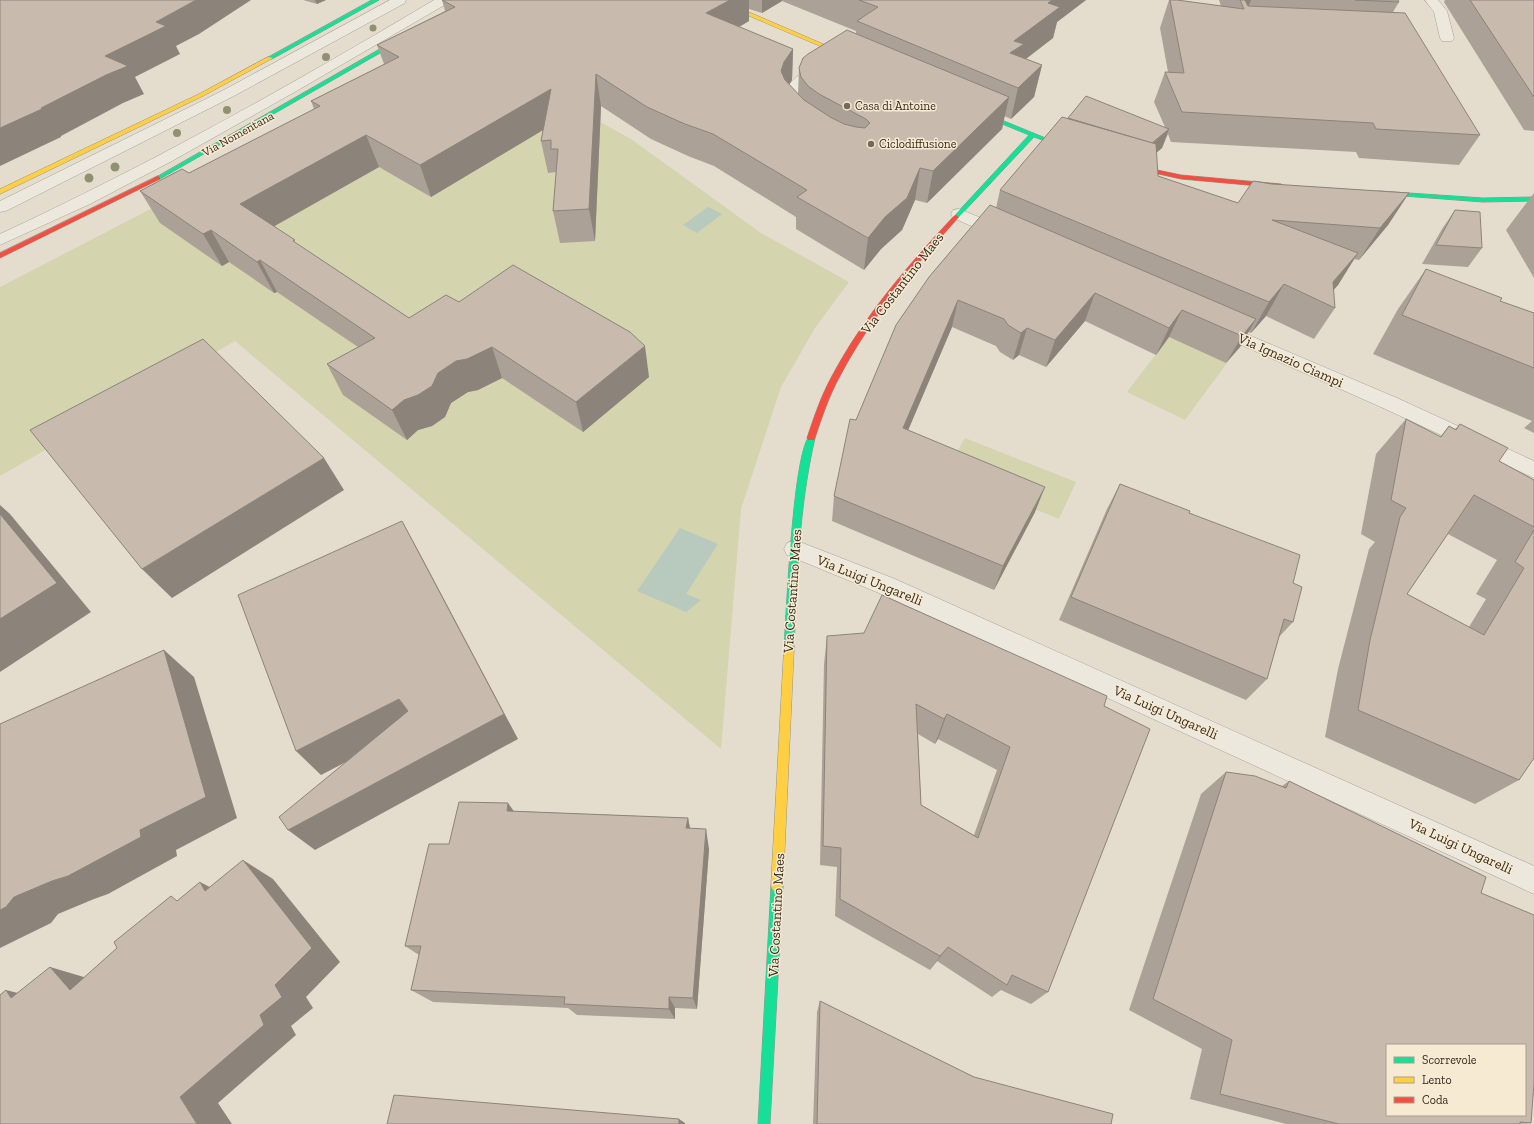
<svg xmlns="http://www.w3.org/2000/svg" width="1534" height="1124" font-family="'Zilla Slab',serif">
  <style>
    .green { fill: #d4d4af }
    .water { fill: #b8c9be }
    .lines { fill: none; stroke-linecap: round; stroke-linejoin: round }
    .lane-casing { stroke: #a9a295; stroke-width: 1 }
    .street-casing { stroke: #a9a295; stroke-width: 1 }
    .fast-casing { stroke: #999186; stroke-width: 1 }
    .slow-casing { stroke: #999186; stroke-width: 1 }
    .jam-casing { stroke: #999186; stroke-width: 1 }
    .lane { fill: #ece8de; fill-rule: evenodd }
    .street { fill: #ece8de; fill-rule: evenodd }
    .fast { fill: #16e098; fill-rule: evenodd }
    .slow { fill: #ffcf43; fill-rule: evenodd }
    .jam { fill: #f24e42; fill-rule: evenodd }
    .tree { fill: #8f9270 }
    .wall { fill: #aca196; fill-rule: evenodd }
    .shaded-wall { fill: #8c837a }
    .building { fill: #c8bbae; stroke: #8c837a; fill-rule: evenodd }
    .poi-dot { fill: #74695b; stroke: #f6ebd2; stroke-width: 1.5 }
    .labels { text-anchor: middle; stroke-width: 3; stroke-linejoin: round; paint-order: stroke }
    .far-poi-label { font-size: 12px; fill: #382a1e; stroke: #f6ebd2; text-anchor: start }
    .far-street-label { font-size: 12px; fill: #382a1e; stroke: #f6ebd2 }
    .street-label { font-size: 14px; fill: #382a1e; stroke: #f6ebd2 }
  </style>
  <rect width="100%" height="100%" fill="#e4ddcd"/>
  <g class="green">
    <path d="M441,34L631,139L761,233L849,282L815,328L781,387L741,509L721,749L235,341L0,476V287L197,185Z"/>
    <path d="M1169,337L1227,363L1185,420L1127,392Z"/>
    <path d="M965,438L1076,482L1059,519L945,472Z"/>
  </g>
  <g class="water">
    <path d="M708,207L722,214L697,233L683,225Z"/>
    <path d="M680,528L718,544L686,594L701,600L686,612L637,591Z"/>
  </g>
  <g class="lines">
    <defs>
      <g id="lane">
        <path d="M390,0H406L405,3L232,97L6,211L0,212V201L222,91Z"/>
        <path d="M434,0H449L448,3L293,93L172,161L90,204L0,245V234C149,165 293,84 434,0Z"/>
        <path d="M1425,0H1438L1447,11L1454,38L1452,41H1442L1440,38L1434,12Z"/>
        <path d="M823,62L828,63L830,66C827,71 822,73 817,76C807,82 790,94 797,108C799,111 802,114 803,116L801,119L796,120L791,119C787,114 782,109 781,103C780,86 809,65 823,62Z"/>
      </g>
      <g id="street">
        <path d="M959,209L1009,229L1011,233L1009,237L1003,238L997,237L953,218L951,214L953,210Z"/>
        <path d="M1218,322L1397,398L1534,461V478L1383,408L1212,332L1209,328L1212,324Z"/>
        <path d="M795,540L895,579L1534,866V894L879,593L787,555L784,549L787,543Z"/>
      </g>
      <g id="fast">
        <path d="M372,0H379L272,59L267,58Z"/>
        <path d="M403,36L408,37L160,179L155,178Z"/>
        <path d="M973,110H977L1048,139L1045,141L1034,137L958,218L956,219L953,217L954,216L1029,135L973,112Z"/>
        <path d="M1379,191L1483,198L1534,197V201L1483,202L1377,194V192Z"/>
        <path d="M811,435L815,438C799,507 797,577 794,648L792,651L789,652L786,651L784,648C786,622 793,441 811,435Z"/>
        <path d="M777,880L781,882L783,886L770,1124H758L771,886L773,882Z"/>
      </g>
      <g id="slow">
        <path d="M693,0H702L751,13L853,57L848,58L747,15Z"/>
        <path d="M268,57L273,58L203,96L0,194V189L199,94Z"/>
        <path d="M789,644L792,645L794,648L783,886L781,890L777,892L773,890L771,886L784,648L786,645Z"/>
      </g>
      <g id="jam">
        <path d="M1129,164L1181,175L1281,184L1284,186L1281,188L1181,179L1127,167L1126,166Z"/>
        <path d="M158,176L160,177V179L0,258V253Z"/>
        <path d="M956,215L959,217L958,218C914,267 871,317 840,376C829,396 822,417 815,438L814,440H808L807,438C814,417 821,396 832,376C864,316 908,265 954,216Z"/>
      </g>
    </defs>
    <use href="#lane" class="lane-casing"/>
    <use href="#street" class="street-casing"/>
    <use href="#fast" class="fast-casing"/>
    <use href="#slow" class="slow-casing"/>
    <use href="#jam" class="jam-casing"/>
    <use href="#lane" class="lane"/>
    <use href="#street" class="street"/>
    <use href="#fast" class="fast"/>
    <use href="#slow" class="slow"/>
    <use href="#jam" class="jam"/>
  </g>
  <g class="tree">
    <circle cx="373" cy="28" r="3.5"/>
    <circle cx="326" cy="57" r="4"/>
    <circle cx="227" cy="110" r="4"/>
    <circle cx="177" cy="133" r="4"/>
    <circle cx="115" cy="167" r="4.5"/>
    <circle cx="89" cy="178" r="4.5"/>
  </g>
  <g class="wall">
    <path d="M303,0H326L317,4Z"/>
    <path d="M442,0H1086L1057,22L1053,38L1026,59L1042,65L1034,97L1011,119L1004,116L1002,129L927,203L915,200L902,230L881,249L864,270L796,229V217L714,166L688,156L651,139L601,106L595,241L560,243L553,211L556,175V172L548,173L541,141L543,130L431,197L379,167L274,226L297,244L409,318L459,302L649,377L583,432L502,378L478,390L468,392L451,403L445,417L432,426L418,430L407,440L343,395L327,364L358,347L277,292L274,293L229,262L222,266L160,223L140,191L189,173L314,109L311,101L384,64L377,45L445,11ZM782,1L856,31V34L799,68L798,94L789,85L792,80L793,49L739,27L749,21V9L762,13Z"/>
    <path d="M1169,0H1177L1221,6L1219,0H1398L1399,2L1393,12L1480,135L1459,165L1359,158L1356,152L1171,142L1168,134L1162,148L1156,153L1158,176L1238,203L1272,184L1409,193L1388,225L1359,260L1354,259L1338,285L1333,290L1335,308L1314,339L1266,316L1251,333L1248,332L1240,347L1226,363L1169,337L1156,355L1085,321L1046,367L1019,355L1013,360L1000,352L996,346L952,327L908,430L1035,512L994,590L832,521L834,496L856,420L996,208L1000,190L1068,118L1165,127L1154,102L1165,72H1168L1160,28Z"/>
    <path d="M1445,0H1534V131L1524,130L1444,2Z"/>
    <path d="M1534,193V278L1506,230Z"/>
    <path d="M1455,210L1482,248L1468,267L1422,264L1442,229Z"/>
    <path d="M1426,269L1500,301L1534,313V433L1524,428L1532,421L1373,354L1398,309Z"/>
    <path d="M1406,419L1440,437L1449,426L1455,429L1460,424L1499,461L1534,480V758L1519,780L1475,804L1325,737L1338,669L1369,549L1375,542L1361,534L1376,454ZM1448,534L1497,560L1476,594L1486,599L1469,627L1407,594Z"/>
    <path d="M1120,484L1189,513L1293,583V622L1279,637L1267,679L1246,700L1059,620L1107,509Z"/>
    <path d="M827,636L1104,706L1048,992L1031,1004L1001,990L992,997L937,961L930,970L835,916L837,867L820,865L824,664ZM918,734L935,744L938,739L997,770L974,835L921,805Z"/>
    <path d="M1226,772L1282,786L1289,781L1481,893L1531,1123L1520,1124H1286L1190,1099L1202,1049L1129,1010L1201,794Z"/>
    <path d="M514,811L688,818L690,828L709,849L697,1009L675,1008V1019L577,1015L568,1008L433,1002L411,990L419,955L405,946Z"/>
    <path d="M820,1001L974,1077L1111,1124H813L817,1012Z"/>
  </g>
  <g class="shaded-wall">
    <path d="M196,0H251L199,34L176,46L180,54L135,77L144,94L123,103L61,136V137L0,166V128L41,108L105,56L156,22Z"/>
    <path d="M315,0H326L317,4Z"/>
    <path d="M730,0H749V21L708,45L706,13Z"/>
    <path d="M762,0H782V1L762,13Z"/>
    <path d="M1052,0H1086L1057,22L1053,38L1019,64L1010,53L1014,41L1048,3Z"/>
    <path d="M1245,0H1251L1241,24L1244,9Z"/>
    <path d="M793,49L792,80L783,94L781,71L784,62Z"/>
    <path d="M1042,65L1034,97L1011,119L1018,88Z"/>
    <path d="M596,74L601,106L595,241L589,209Z"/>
    <path d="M551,89L558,121L431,197L420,165Z"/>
    <path d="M1009,97L1002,129L927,203L933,171Z"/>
    <path d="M1169,129L1162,148L1143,164L1151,145Z"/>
    <path d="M366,135L379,167L257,236L240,204Z"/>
    <path d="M920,168L915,200L902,230L881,249L864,270L868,238Z"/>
    <path d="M1409,193L1388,225L1359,260L1380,228Z"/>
    <path d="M211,230L229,262L222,266L203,234Z"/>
    <path d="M1358,253L1338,285L1323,302L1333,282Z"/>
    <path d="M260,260L277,292L274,293L257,262Z"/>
    <path d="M1284,284L1266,316L1251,333L1269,302Z"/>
    <path d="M1095,293L1085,321L1046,367L1055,340Z"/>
    <path d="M958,300L952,327L898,454L903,428Z"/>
    <path d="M1182,310L1169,337L1156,355L1169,328Z"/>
    <path d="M1256,319L1240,347L1226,363L1242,336Z"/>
    <path d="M1027,328L1019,355L1013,360L1021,333Z"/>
    <path d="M645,346L649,377L583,432L576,402Z"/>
    <path d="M492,347L502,378L478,390L468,392L451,403L445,417L432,426L418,430L407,440L392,410L404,400L438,373L456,361Z"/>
    <path d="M324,458L344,490L172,598L142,569Z"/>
    <path d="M1045,487L1035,512L994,590L1003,566Z"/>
    <path d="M0,505L10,514L91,612L0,672Z"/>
    <path d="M402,521L419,552L518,739L315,850L288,830L504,714Z"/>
    <path d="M164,650L194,677L237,818L176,850L177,856L108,894L94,899L58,914L51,923L0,948V910L14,897L140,830Z"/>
    <path d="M399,699L419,724L321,775L296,751Z"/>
    <path d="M947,714L938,739L935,744L944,719Z"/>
    <path d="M508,803L523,824L507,811Z"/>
    <path d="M688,818L692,839L686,828Z"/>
    <path d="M706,829L709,849L697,1009L693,998Z"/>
    <path d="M243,860L273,879L340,962L306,997L313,1008L291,1026L296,1035L218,1103L232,1124H197L180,1097L260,1015L275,985Z"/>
    <path d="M200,882L233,899L205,891Z"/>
    <path d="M948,947L937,961L930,970L940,956Z"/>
    <path d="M50,967L94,980L70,990Z"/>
    <path d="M6,990L53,1002L11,998Z"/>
    <path d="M669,997L675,1008V1019L669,1009Z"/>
    <path d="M679,1119L685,1123V1124H679Z"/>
  </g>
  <g class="building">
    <path d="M0,0H196L185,6L156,22L166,26L105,56L128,66L106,75L41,108L42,109L0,128Z"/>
    <path d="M442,0H730L706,13L793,49L784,62L781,71L785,80L804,100L830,117L844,124L856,127L865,128L870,123L866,119L819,94L808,86L801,77L799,68L803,58L808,54L847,30L1009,97L933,171L920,168L907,198L885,217L868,238L797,197L807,190L713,134L685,124L647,107L596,74L589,209L553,211L558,149H551V140L541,141L551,89L420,165L366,135L240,204L295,240L293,241L409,318L446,295L459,302L513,265L630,332L645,346L576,402L492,347L467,359L456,361L438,373L432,386L418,395L404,400L392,410L327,364L375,338L260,260L257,262L211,230L203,234L140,191L182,169L189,173L320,106L311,101L399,57L377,45L455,7Z"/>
    <path d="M859,0H1052L1048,3L1060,7L1014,41L1024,44L1010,53L1042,65L1018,88L857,21L878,7Z"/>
    <path d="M1170,0H1177L1244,9L1240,0H1245L1248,6L1405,13L1480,135L1376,129L1373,123L1182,112L1165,72L1184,73Z"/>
    <path d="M1355,0H1398L1399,2Z"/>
    <path d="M1470,0H1534V97Z"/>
    <path d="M1086,96L1169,129L1152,143L1068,118Z"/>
    <path d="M1062,117L1156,144L1158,176L1238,203L1253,181L1272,184L1409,193L1380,228L1272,220L1358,253L1333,282L1335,308L1284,284L1269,302L1000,190Z"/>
    <path d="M990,205L1256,319L1242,336L1182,310L1169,328L1095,293L1055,340L1027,328L1021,333L1008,325L1004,319L958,300L903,428L1045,487L1003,566L834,496L850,419L856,420L896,325L929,277Z"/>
    <path d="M1455,210L1480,212L1482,248L1436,245Z"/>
    <path d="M1426,269L1502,298L1500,301L1534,313V368L1402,315Z"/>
    <path d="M203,339L324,458L142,569L30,430Z"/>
    <path d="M1406,419L1441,437L1449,426L1456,430L1460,424L1508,448L1499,461L1534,480V527L1474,495L1407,594L1484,635L1524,568L1515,562L1534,530V758L1519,780L1358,710L1370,640L1400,517L1406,508L1391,500Z"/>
    <path d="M1120,484L1190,511L1189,513L1300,555L1293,583L1302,587L1293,622L1284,619L1267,679L1071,597Z"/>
    <path d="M0,514L57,583L0,619Z"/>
    <path d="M402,521L504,714L288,830L279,817L408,711L399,699L296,751L238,595Z"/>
    <path d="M882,595L1107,696L1104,706L1150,729L1048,992L1012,975L1007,985L948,947L940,956L840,899L841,848L823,846L827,636L864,633ZM916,704L944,719L947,714L1010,747L978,838L921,805Z"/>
    <path d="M164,650L206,797L140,830L141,837L68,876L52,881L14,897L6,907L0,910V724Z"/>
    <path d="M1226,772L1255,776L1286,788L1289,781L1486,877L1481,893L1534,915V1083L1531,1123L1520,1122V1124H1339L1220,1094L1232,1040L1153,999ZM1387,1045H1525V1115H1387Z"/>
    <path d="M459,802L508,803L507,811L688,818L686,828L706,829L693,998L669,997V1009L564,1004L565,997L411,990L421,946H405L429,844H449Z"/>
    <path d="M243,860L312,948L275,985L282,997L260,1015L264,1025L180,1097L197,1124H0V995L6,990L11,998L50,967L70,990L117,948L114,942L171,896L177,901L200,882L205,891Z"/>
    <path d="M820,1001L974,1077L1113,1114L1111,1124H817Z"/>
    <path d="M394,1095L679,1119V1124H387Z"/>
  </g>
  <g class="poi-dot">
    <circle cx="847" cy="106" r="4"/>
    <circle cx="871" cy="144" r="4"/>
  </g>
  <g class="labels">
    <g class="far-poi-label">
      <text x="855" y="110">Casa di Antoine</text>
      <text x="879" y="148">Ciclodiffusione</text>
    </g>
    <g class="far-street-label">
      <text transform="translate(238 134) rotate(-29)" y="4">Via Nomentana</text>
    </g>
    <g class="street-label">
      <text transform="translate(902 283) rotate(-52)" y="5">Via Costantino Maes</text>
      <text transform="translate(1291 360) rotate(24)" y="5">Via Ignazio Ciampi</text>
      <text transform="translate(870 580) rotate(22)" y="5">Via Luigi Ungarelli</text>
      <text transform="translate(792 591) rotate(-86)" y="5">Via Costantino Maes</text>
      <text transform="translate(1166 712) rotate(24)" y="5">Via Luigi Ungarelli</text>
      <text transform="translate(1461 846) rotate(25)" y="5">Via Luigi Ungarelli</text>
      <text transform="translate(776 915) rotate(-87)" y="5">Via Costantino Maes</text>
    </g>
  </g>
  <rect x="1386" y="1044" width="140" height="72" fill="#f6ebd2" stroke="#aa9e8a"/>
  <rect x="1394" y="1057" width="20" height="6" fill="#16e098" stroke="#aa9e8a"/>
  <text x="1422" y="1064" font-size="12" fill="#382a1e">Scorrevole</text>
  <rect x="1394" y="1077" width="20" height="6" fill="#ffcf43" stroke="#aa9e8a"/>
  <text x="1422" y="1084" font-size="12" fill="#382a1e">Lento</text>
  <rect x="1394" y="1097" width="20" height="6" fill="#f24e42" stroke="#aa9e8a"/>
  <text x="1422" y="1104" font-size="12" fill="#382a1e">Coda</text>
</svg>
